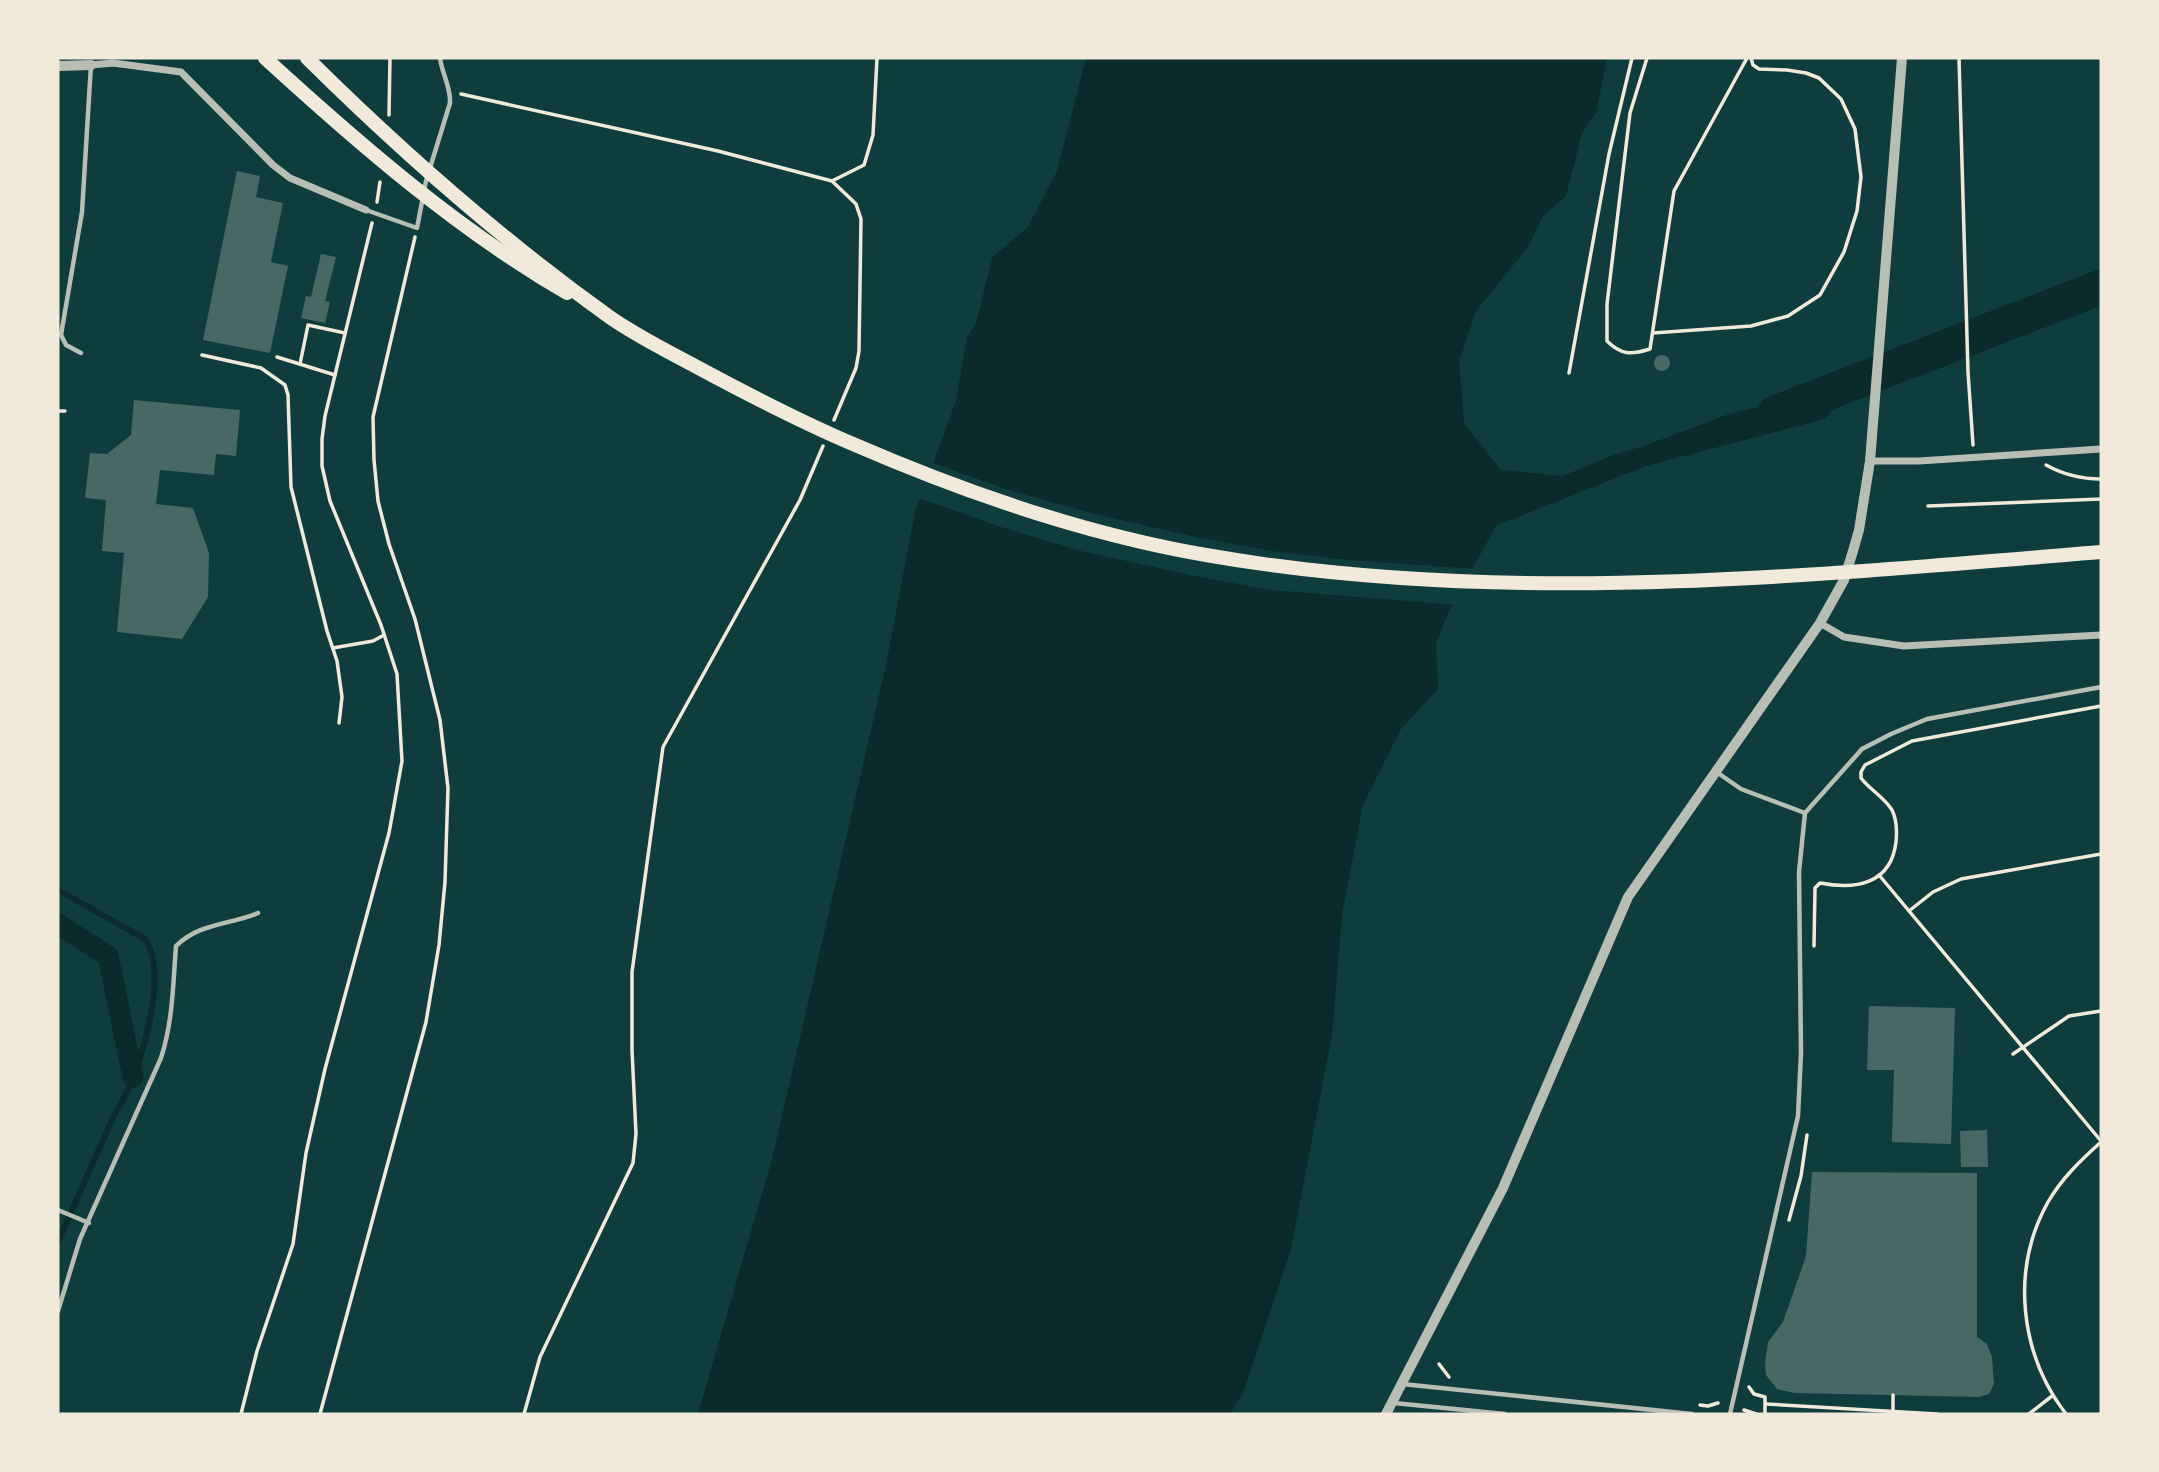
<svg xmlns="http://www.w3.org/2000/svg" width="2159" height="1472" font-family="'Nunito Sans',sans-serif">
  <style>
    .water { fill: #0a2a2b }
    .pier { fill: #0f3d3e }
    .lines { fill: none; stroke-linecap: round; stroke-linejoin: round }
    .stream { stroke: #0a2a2b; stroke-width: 6 }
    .canal { stroke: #0a2a2b; stroke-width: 21 }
    .river { stroke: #0a2a2b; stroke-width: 35 }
    .building { fill: #486865 }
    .path { stroke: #f1e9da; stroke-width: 3.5 }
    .service { stroke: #b8beb3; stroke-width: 4.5 }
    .minor { stroke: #b8beb3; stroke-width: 7 }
    .tertiary { stroke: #b8beb3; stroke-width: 10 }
    .trunk { stroke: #f1e9da; stroke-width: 14 }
  </style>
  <rect width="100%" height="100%" fill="#0f3d3e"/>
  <path class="water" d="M1086,58H1607L1596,113L1582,133L1566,196L1543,216L1528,247L1476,311L1459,362L1464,423L1501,470L1563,476L1613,455L1644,446L1732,413L1815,395L1838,404L1825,419L1646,466L1496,526L1448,613L1436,644L1438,689L1401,729L1363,805L1342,914L1332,1035L1291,1249L1243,1393L1230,1414H698L772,1159L886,665L915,512L956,401L967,337L976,324L992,258L1028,227L1057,171Z"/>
  <path class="pier" d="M930,462L1012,491L1091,513L1204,539L1279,552L1349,560L1476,569L1456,605L1272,590L1199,577L1081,551L1001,527L916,497Z"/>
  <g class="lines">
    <path class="stream" d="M58,890L145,939C171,975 138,1081 114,1115L58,1242"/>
    <path class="canal" d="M58,924L108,956L133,1077"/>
    <path class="river" d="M1775,413L2101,287"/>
  </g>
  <g class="building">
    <path d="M237,171L260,176L256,197L283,203L271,262L288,266L270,353L203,340Z"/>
    <path d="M321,254L336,257L325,301L330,302L325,323L301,318L306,296L311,297Z"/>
    <circle cx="1662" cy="363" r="8"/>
    <path d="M134,400L240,410L236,456L216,454L214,475L160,470L156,504L193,508L209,553L208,597L182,639L117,632L124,553L102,551L106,500L85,498L90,453L107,454L131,435Z"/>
    <path d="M1869,1006L1955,1008L1951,1144L1892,1142L1894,1070H1867Z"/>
    <path d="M1987,1130L1988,1167H1961L1960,1131Z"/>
    <path d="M1812,1172L1977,1173V1337L1987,1344L1992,1357L1994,1384L1989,1394L1979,1397L1794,1393L1777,1389L1766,1375L1765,1363L1768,1342L1783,1322L1806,1256Z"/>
  </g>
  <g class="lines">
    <g class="path">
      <path d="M1647,58L1630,113L1607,304V341C1621,355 1631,355 1650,349L1674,191L1747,58"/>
      <path d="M1959,58L1968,372L1973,445"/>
      <path d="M461,94L718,151L832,181L856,204L861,219L859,351L856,368L834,420"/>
      <path d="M389,115L390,58"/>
      <path d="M832,181L864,165L873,135L877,58"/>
      <path d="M377,202L380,182"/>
      <path d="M1653,333L1751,326L1788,316L1820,295L1844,252L1857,211L1861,177L1855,129L1841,99L1819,78L1806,73L1787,70L1759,69L1753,65L1751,58"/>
      <path d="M202,355L261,368L285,385L288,395L291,487L327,631L337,661L342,697L339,723"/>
      <path d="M277,357L335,375"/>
      <path d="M300,364L308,325L345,333"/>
      <path d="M1569,373L1609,154L1632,58"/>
      <path d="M58,411H65"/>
      <path d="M2046,465C2064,475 2081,479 2101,479"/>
      <path d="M1928,506L2101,499"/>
      <path d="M333,648L373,641L384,635"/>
      <path d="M1879,875L2101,1141"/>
      <path d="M1909,911L1933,892L1961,879L2101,854"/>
      <path d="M1814,946L1815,888L1820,883C1856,890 1891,884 1896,842C1897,832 1897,820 1892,810C1884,797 1870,790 1861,778V772L1865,765L1912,741L2101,706"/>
      <path d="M2013,1054L2069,1016L2101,1011"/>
      <path d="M1789,1220L1801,1176L1807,1135"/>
      <path d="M1439,1364L1449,1377"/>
      <path d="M1749,1387L1754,1394L1765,1397V1414"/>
      <path d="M1766,1404L1937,1414"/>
      <path d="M1700,1405L1708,1406L1718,1403"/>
      <path d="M1744,1410L1756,1414"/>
      <path d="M241,1414L257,1351L293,1244L306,1153L325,1069L389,833L402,761L397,674L381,625L330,501L322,466V439L325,416L372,223"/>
      <path d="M320,1414L426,1022L439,945L445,882L448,788L440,720L415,619L389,544L378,501L374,460L373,417L415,237"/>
      <path d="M524,1414L540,1357L633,1163L636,1134L632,1050V972L663,747L800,500L823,446"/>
      <path d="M1893,1414V1395"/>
      <path d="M2029,1414L2052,1396"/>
      <path d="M2066,1414C2020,1354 2010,1270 2048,1202C2062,1178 2081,1160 2101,1142"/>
    </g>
    <g class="service">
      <path d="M366,210L417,228L426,181L450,103C451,87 442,74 440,58"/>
      <path d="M81,353L66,345L61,335L82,212L91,65"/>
      <path d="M1718,773L1741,789L1805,813"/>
      <path d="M58,1210L89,1223"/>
      <path d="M58,1311L80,1239L161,1058C173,1021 173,984 176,946C199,923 229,925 258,913"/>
      <path d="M1402,1384L1692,1414"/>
      <path d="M1394,1403L1505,1414"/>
      <path d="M1730,1414L1798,1116L1801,1053L1799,872L1805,813L1862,749L1891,734L1927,719L2101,687"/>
    </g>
    <g class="minor">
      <path d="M91,65L113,63L181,72L273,165L290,178L366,210"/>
      <path d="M1870,461H1919L2101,449"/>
      <path d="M1820,623L1844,637L1904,646L2101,635"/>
    </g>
    <g class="tertiary">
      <path d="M58,66L91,65"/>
      <path d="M1386,1414L1503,1188L1628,897L1820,623L1844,580L1853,551L1859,530L1870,461L1902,58"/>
    </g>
    <g class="trunk">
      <path d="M265,58C358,143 458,230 567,293"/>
      <path d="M307,58C401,151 503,241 611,318C637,336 667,351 695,366C747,394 799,421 853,444C966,493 1084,534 1206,555C1502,607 1804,576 2101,552"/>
    </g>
  </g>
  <rect width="2159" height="1472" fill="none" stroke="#f1e9da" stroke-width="119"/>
</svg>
